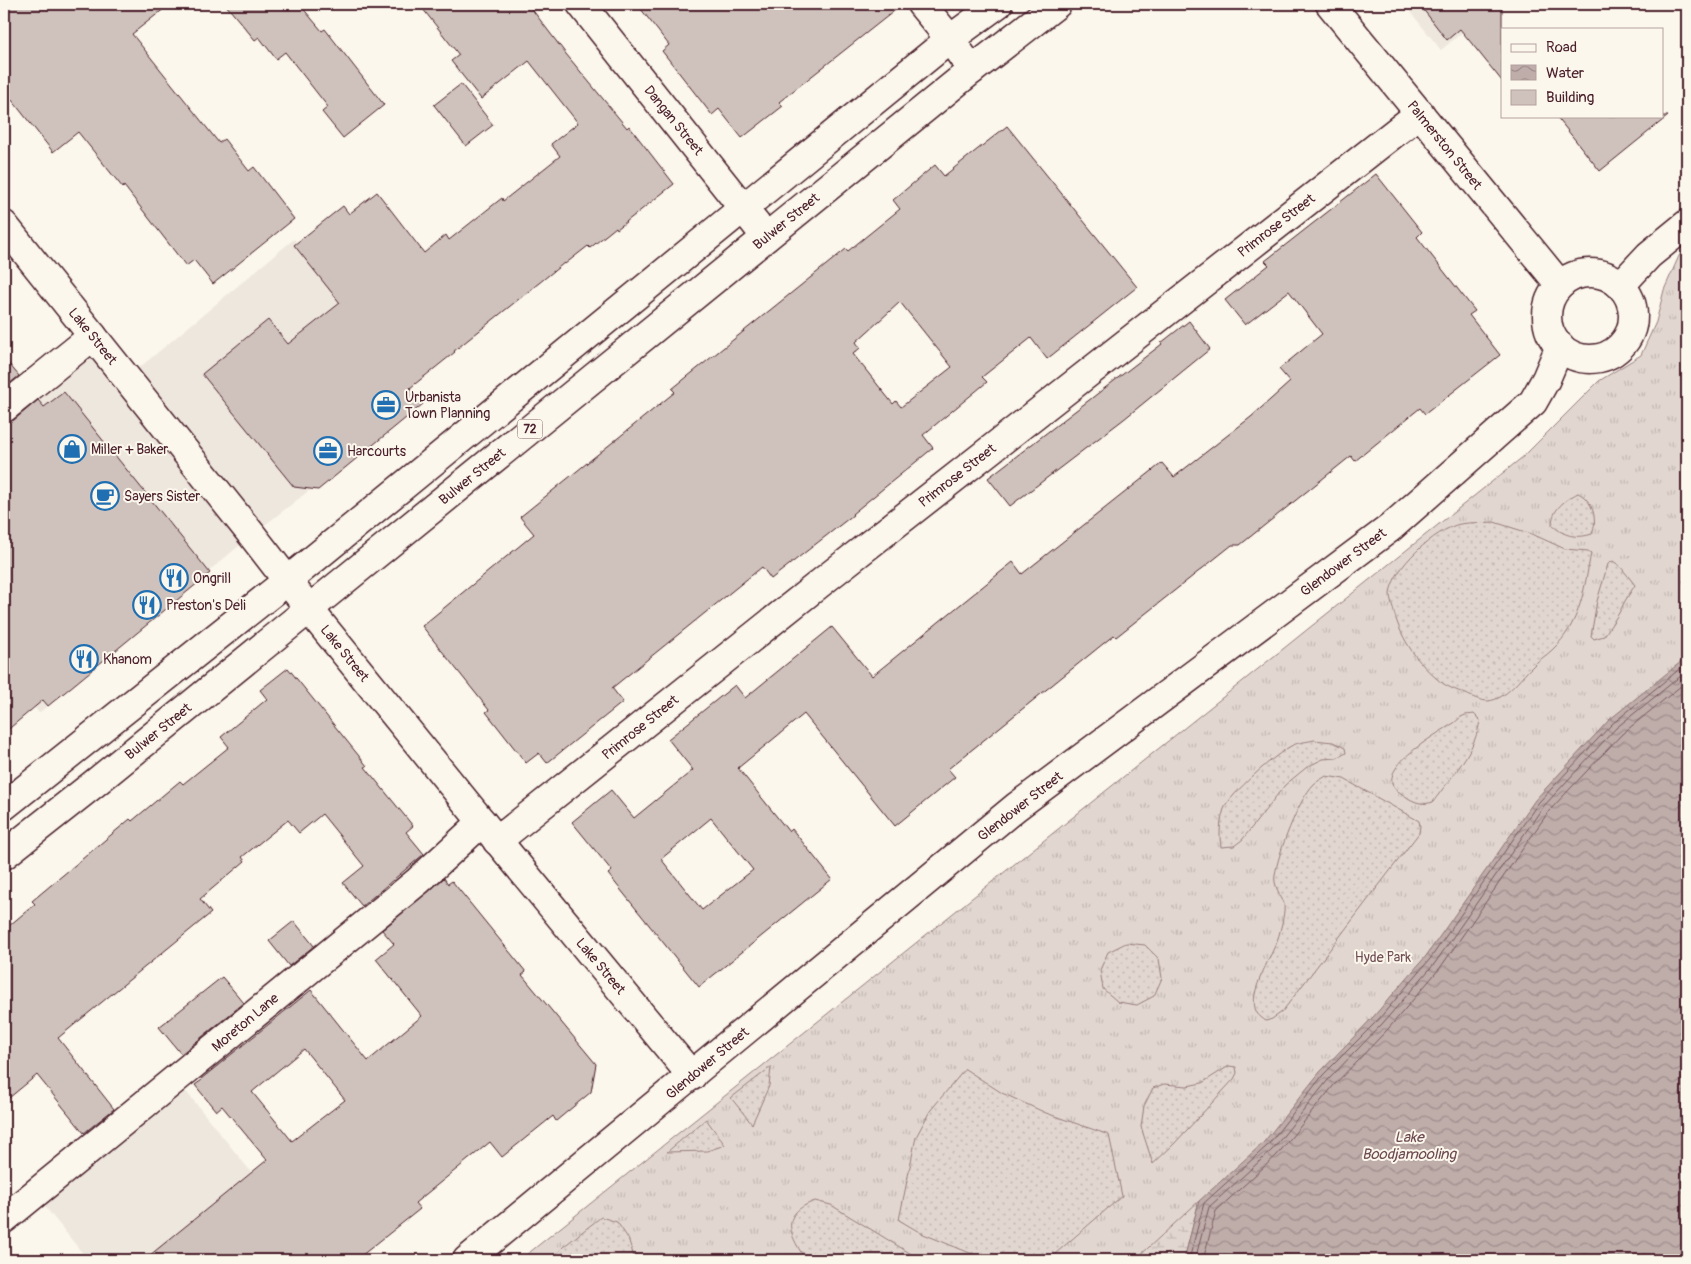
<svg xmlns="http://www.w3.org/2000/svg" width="1691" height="1264" font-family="Pangolin,sans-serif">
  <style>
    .built { fill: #eee7de }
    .grass { fill: url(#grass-tufts); stroke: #967b7e }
    .wetland { fill: url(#wetland-marsh); stroke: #967b7e }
    .garden { fill: url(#garden-dots); stroke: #967b7e }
    .water { fill: url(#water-waves); stroke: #907477 }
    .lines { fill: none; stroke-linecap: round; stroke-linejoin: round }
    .shore { stroke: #79585e; stroke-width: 1 }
    .building { fill: #cfc2bc; stroke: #4a1f2b; fill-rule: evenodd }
    .minor-casing { stroke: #4a1f2b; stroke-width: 31 }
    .major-casing { stroke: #4a1f2b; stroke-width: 31 }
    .minor { stroke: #fbf7ec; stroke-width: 28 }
    .major { stroke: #fbf7ec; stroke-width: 28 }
    .labels { text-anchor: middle; stroke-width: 4; stroke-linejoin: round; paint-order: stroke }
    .shield { fill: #fbf7ec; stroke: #7f6065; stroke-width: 1 }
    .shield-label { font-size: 12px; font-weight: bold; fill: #4a1f2b }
    .street-label { font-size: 14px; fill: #4a1f2b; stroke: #fbf7ec }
    .poi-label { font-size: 14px; fill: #4a1f2b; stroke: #fbf7ec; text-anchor: start }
    .park-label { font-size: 14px; fill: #704d54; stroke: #fbf7ec }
    .water-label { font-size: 15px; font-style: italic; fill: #6d4a51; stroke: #fbf7ec }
  </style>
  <defs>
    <pattern id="grass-tufts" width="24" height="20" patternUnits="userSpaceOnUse" patternTransform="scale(1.25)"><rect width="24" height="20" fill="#e2d7d0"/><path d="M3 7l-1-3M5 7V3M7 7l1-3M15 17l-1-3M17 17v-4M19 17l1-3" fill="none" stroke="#c3b8b3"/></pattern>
    <pattern id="wetland-marsh" width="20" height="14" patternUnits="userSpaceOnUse" patternTransform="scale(1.25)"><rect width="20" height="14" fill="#e2d7d0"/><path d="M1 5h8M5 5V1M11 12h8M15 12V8" fill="none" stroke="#c3b8b3"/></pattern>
    <pattern id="garden-dots" width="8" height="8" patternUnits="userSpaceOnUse" patternTransform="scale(1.25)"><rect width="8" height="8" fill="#e2d7d0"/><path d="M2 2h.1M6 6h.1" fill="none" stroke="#c3b8b3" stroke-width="1.8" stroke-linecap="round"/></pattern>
    <pattern id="water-waves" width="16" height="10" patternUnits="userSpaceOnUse" patternTransform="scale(1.25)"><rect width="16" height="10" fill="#bfadaa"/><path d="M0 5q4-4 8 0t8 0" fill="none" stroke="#9d8c8b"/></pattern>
  </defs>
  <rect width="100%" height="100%" fill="#fbf7ec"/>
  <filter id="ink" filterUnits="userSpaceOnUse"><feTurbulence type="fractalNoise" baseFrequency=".02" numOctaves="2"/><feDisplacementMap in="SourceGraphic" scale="10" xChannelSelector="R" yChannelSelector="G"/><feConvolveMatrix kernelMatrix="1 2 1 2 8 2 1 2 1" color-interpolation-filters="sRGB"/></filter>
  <g filter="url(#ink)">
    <g class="built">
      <path d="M1404,4H1497L1441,50Z"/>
      <path d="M294,239L423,402L252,535L39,713L4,670V408L93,336L127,378Z"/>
      <path d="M176,1079L322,1260H88L34,1193Z"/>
    </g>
    <path class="grass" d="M1687,246V1260H520L1524,456L1599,381L1641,355L1656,322L1664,290L1679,256Z"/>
    <path class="wetland" d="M1199,1201L1184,1260H1135Z"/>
    <g class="garden">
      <path d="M1578,493C1593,500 1598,520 1592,534C1576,539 1564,536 1552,525C1552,509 1565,500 1578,493Z"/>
      <path d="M1494,522L1532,534L1565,549L1588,551L1591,553C1584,589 1581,623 1552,650C1546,656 1538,660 1532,667C1519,679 1507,699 1488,701C1481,701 1472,697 1466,694C1456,690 1444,686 1436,678C1415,660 1399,635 1393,608C1392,604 1390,598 1390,594C1392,568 1436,529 1460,524C1471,522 1483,523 1494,522Z"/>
      <path d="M1613,561L1620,566L1635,585L1625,601L1619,613L1604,636L1594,639L1591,636L1597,601L1608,564Z"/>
      <path d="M1474,714L1480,720C1476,751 1451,777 1433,802C1424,805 1416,803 1408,798C1403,794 1396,791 1393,786C1382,764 1440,732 1454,723C1457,721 1460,717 1463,716C1466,714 1471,715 1474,714Z"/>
      <path d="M1314,740L1333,742L1345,748L1346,753L1337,758L1323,759L1307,767L1285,785L1242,840L1234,846L1221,847C1219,835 1220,821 1224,809C1230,794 1276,754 1291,746C1298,742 1307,742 1314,740Z"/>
      <path d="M1326,776L1344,779L1419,821L1420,826L1419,833L1282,1012L1272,1019L1266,1021C1263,1019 1259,1016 1257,1013C1245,992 1276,953 1280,931C1282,924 1285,911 1284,904C1281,895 1273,886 1275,875C1278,854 1298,800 1314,784C1317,781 1322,779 1326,776Z"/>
      <path d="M1126,943L1145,945L1159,959L1162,978L1154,996L1137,1005L1118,1002L1103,989L1100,970L1108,952Z"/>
      <path d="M1229,1066L1236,1067L1237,1073L1234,1079L1174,1144L1153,1164L1141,1127L1144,1106L1153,1088L1164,1084L1187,1086L1202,1083Z"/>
      <path d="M771,1067L769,1086L752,1124L731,1098Z"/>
      <path d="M965,1069L1002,1093L1046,1113L1109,1135L1122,1196L1048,1260H987L921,1233L899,1220L916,1137L930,1111Z"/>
      <path d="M706,1119L725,1145L707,1151L667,1152Z"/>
      <path d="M815,1201L831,1205L921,1260H806C789,1234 779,1214 815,1201Z"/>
      <path d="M601,1217L617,1222L628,1238L635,1260H551L563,1247Z"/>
    </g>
    <path class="water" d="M1687,657V1260H1184L1199,1201L1263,1143L1320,1072L1374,1016L1426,956L1535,800L1609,720Z"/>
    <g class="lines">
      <g class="shore">
        <path d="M1189,1260L1204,1203L1267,1146L1323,1075L1378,1020L1430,959L1539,802L1612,724L1687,663"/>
        <path d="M1195,1260L1209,1207L1272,1150L1328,1080L1382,1024L1435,963L1543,807L1616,728L1687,671"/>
        <path d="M1203,1260L1216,1211L1277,1155L1334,1085L1388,1029L1440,968L1549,811L1622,734L1687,681"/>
      </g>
    </g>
    <g class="building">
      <path d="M4,4H170L132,34L219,143L224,139L249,171L254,167L294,219L213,284L194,260L186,266L124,186L123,188L78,132L53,152L4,90Z"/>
      <path d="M225,4H304L301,6L322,31L325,29L384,105L343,138L322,112L328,107L285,52L276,59L259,37L255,40Z"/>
      <path d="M419,4H528L566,54L627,128L629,126L674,184L617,229L616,227L590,248L588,246L565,264L564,263L454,351L455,352L410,388L423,404L318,490L294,487L202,374L268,320L288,344L340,303L294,245L343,206L349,214L377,192L424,253L446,235L449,240L502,198L503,201L560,156L551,144L578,123L529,61L481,99L451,61L459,55Z"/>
      <path d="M637,4H903L779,102L783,106L742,138L719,109L712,115L662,51L669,45Z"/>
      <path d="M1419,4H1502V81L1460,29L1447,40Z"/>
      <path d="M461,84L493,125L466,146L434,105Z"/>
      <path d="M1556,116H1668L1600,171Z"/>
      <path d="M1007,126L1137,287L1047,359L1031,338L982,377L987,382L923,435L933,448L852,514L853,515L771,579L762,567L612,688L623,702L547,763L539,753L526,763L486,712L489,710L422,626L534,534L520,517L675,392L672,389L846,249L848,251L900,209L893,200L935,165L944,176ZM900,302L952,367L901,407L896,401L893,404L853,354L860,348L856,342Z"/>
      <path d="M1376,174L1422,232L1417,237L1475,311L1469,315L1500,355L1425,414L1420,408L1355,461L1351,456L1240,545H1232L1116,637L1114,635L948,769L955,777L895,826L804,714L738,768L789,832L792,829L832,879L699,987L608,874L612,871L572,822L611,790L634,818L693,770L668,739L735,685L745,698L832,627L872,676L1013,562L1022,574L1162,463L1174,477L1251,417L1290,382L1279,369L1322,334L1289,291L1245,325L1225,300L1269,265L1265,261ZM711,818L753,870L702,910L661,859Z"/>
      <path d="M1189,321L1210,349L1124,419L1010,506L988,478L1162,344L1161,343Z"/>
      <path d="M4,358L19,376L4,388Z"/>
      <path d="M64,392L210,573L48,706L43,700L4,733V423L14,420L38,400L44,407Z"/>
      <path d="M288,668L367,766L365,767L413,826L406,832L424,854L362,906L343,883L364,866L322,814L299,833L288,820L242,857L245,861L200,899L211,913L58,1038L114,1109L84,1133L37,1075L4,1102V930L35,904L32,901L130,819L132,821L180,781L183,784L229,747L221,737L267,699L260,690Z"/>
      <path d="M444,878L448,884L452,881L526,972L522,975L596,1064L591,1092L556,1121L553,1116L502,1157L490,1142L415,1203L420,1209L356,1260H144L267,1160L222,1106L216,1111L195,1085L202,1080L201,1079L311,990L368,1061L422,1016L376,959L394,944L382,930ZM304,1049L345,1100L292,1141L252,1092Z"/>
      <path d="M294,921L314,946L289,966L269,941Z"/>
      <path d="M222,977L244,1003L181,1054L159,1027Z"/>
    </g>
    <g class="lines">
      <defs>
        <g id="minor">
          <path d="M581,4L766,237"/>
          <path d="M921,4L950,39L972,70"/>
          <path d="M1330,4L1560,285"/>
          <path d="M4,225L252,535L321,624L482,822L692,1076"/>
          <circle cx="1590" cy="316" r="43"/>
          <path d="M1621,285L1649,255L1687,224"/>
          <path d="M4,408L93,336"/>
          <path d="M497,841L828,577L1420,113"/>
          <path d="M4,1219L418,881L482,822"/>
          <path d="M467,1260L1016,807L1390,528L1533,402L1546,379L1560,346"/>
        </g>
        <g id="major">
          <path d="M4,806L287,581L950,39L998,4"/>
          <path d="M4,855L95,783L972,70L1057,4"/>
        </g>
      </defs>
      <use href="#minor" class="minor-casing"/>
      <use href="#major" class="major-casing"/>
      <use href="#minor" class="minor"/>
      <use href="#major" class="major"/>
    </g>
  </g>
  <defs>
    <symbol id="office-ring" viewBox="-11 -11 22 22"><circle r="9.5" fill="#fbf7ec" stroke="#1f6fb2" stroke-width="1.5"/><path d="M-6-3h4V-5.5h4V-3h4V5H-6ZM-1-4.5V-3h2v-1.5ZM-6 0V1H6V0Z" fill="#1f6fb2"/></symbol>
    <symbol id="shop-ring" viewBox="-11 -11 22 22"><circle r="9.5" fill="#fbf7ec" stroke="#1f6fb2" stroke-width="1.5"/><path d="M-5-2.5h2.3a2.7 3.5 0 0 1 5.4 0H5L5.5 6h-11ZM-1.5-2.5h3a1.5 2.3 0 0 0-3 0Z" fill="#1f6fb2"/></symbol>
    <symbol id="cafe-ring" viewBox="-11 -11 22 22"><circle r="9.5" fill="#fbf7ec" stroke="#1f6fb2" stroke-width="1.5"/><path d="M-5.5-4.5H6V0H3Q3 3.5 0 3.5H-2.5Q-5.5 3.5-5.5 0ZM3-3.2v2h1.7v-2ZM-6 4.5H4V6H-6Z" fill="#1f6fb2"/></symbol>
    <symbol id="restaurant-ring" viewBox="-11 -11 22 22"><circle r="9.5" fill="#fbf7ec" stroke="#1f6fb2" stroke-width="1.5"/><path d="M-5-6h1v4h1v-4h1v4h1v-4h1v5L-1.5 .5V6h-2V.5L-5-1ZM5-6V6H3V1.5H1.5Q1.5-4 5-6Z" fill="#1f6fb2"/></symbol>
  </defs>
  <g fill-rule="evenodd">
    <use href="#office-ring" x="370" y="389" width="32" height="32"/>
    <use href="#shop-ring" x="56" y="433" width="32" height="32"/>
    <use href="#office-ring" x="312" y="435" width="32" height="32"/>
    <use href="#cafe-ring" x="89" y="480" width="32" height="32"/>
    <use href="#restaurant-ring" x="158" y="562" width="32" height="32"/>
    <use href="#restaurant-ring" x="131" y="589" width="32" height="32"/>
    <use href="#restaurant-ring" x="68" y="643" width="32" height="32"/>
  </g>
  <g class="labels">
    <rect class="shield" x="517.5" y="419.5" width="25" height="19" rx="4"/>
    <g class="shield-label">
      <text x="530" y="433">72</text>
    </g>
    <g class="street-label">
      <text transform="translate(674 120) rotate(51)" y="5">Dangan Street</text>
      <text transform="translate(1445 145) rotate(51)" y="5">Palmerston Street</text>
      <text transform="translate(786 221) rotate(-39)" y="5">Bulwer Street</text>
      <text transform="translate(1276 225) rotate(-38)" y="5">Primrose Street</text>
      <text transform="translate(93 336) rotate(51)" y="5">Lake Street</text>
      <text transform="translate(957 475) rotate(-38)" y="5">Primrose Street</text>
      <text transform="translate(472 476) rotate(-39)" y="5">Bulwer Street</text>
      <text transform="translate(1343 562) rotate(-37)" y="5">Glendower Street</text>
      <text transform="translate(345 653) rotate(51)" y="5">Lake Street</text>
      <text transform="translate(640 727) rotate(-39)" y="5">Primrose Street</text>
      <text transform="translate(158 731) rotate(-39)" y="5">Bulwer Street</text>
      <text transform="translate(1020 806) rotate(-38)" y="5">Glendower Street</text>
      <text transform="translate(601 966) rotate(50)" y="5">Lake Street</text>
      <text transform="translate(245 1022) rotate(-40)" y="5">Moreton Lane</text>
      <text transform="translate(707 1063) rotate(-40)" y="5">Glendower Street</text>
    </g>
    <g class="poi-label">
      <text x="405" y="402">Urbanista<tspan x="405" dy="16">Town Planning</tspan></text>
      <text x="91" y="454">Miller + Baker</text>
      <text x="347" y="456">Harcourts</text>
      <text x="124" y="501">Sayers Sister</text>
      <text x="193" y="583">Ongrill</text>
      <text x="166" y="610">Preston's Deli</text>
      <text x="103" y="664">Khanom</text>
    </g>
    <g class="park-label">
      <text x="1383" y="962">Hyde Park</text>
    </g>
    <g class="water-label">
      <text x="1409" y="1142">Lake<tspan x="1409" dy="17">Boodjamooling</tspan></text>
    </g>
  </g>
  <rect width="1691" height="1264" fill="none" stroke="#fbf7ec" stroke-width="20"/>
  <rect x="10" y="10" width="1671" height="1244" fill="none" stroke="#4a1f2b" stroke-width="2" filter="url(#ink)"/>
  <rect x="1501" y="28" width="162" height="90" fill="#fbf7ec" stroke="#b4a19f"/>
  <rect x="1511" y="44" width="25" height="8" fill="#fbf7ec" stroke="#b4a19f"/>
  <text x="1546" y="52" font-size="15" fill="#4a1f2b">Road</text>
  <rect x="1511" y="65" width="25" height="15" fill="url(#water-waves)" stroke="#b4a19f"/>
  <text x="1546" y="78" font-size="15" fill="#4a1f2b">Water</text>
  <rect x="1511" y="90" width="25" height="15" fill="#cfc2bc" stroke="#b4a19f"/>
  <text x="1546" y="102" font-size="15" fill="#4a1f2b">Building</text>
</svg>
